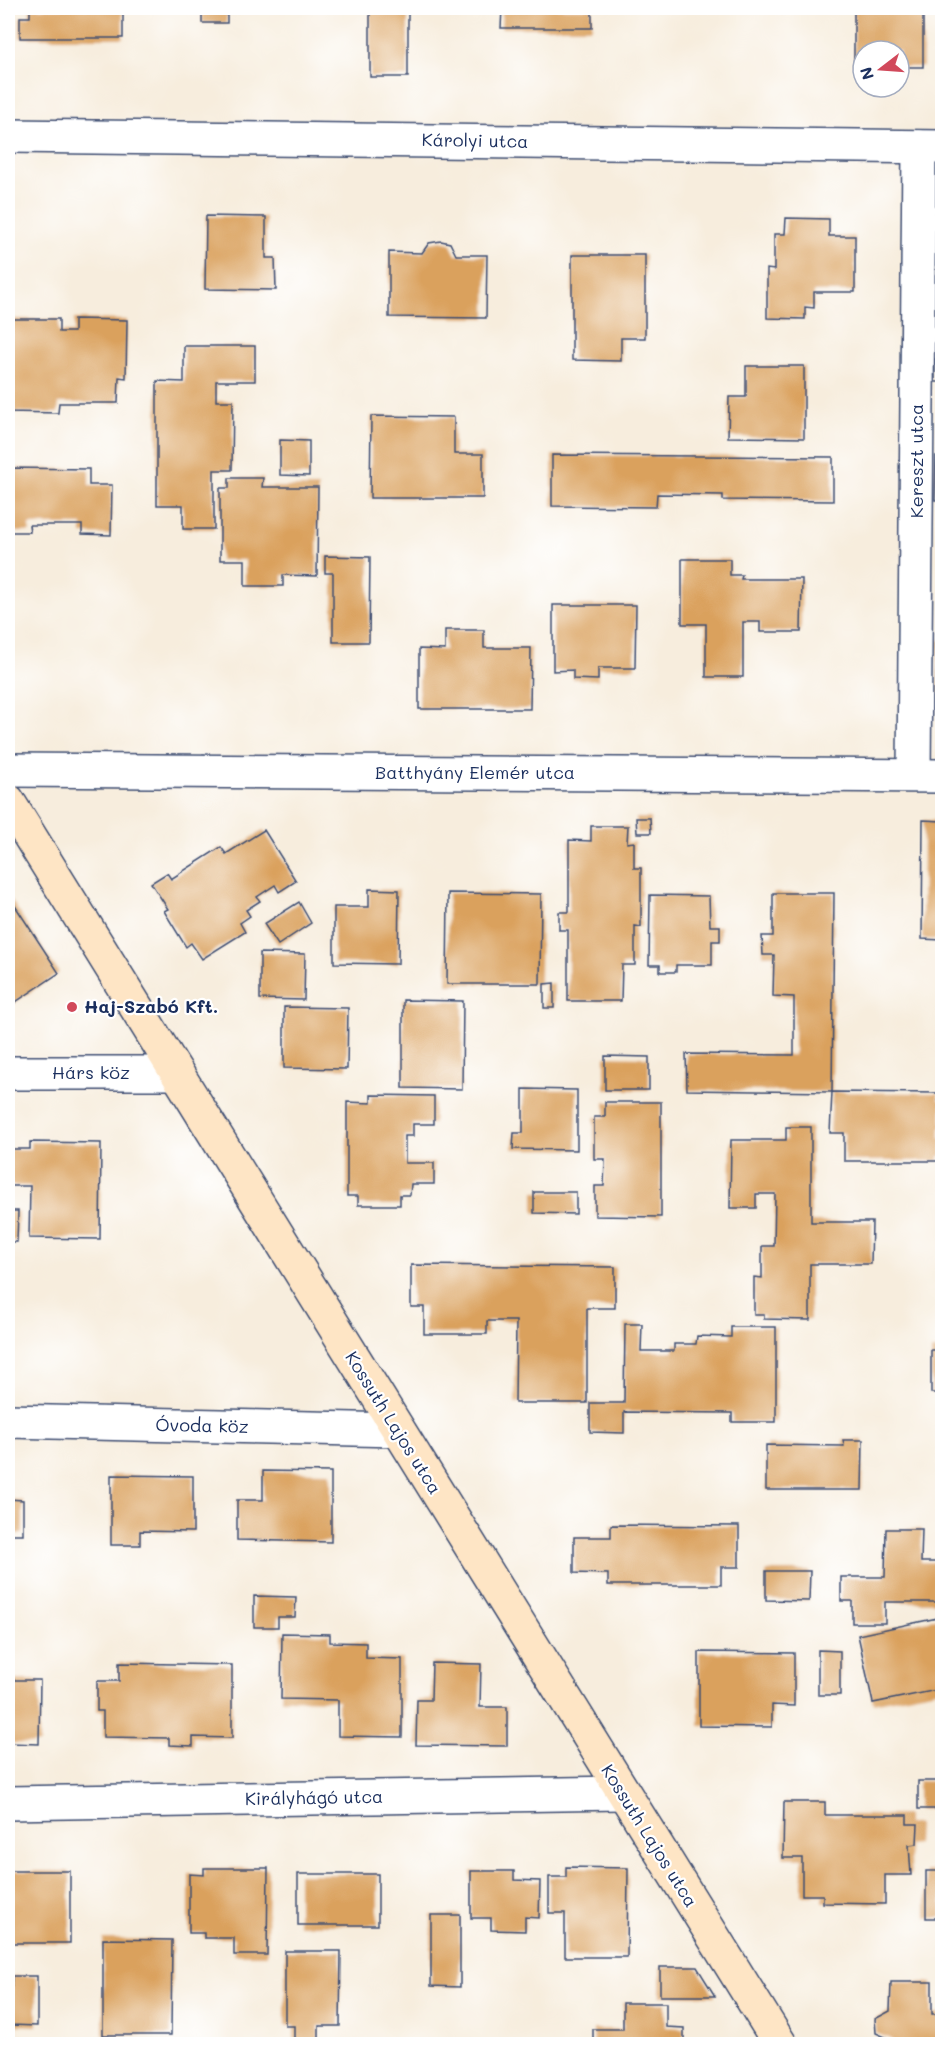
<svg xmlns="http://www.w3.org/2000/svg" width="950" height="2052" font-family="Mali,sans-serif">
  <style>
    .building { fill: #daa15d }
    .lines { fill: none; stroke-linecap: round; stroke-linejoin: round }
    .street-casing { stroke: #3c4c71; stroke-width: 36 }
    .secondary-casing { stroke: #3c4c71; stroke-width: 36 }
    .street { stroke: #fff; stroke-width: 33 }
    .secondary { stroke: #fee5c5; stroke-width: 33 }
    .poi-dot { fill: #d1495b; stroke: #fff; stroke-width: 2 }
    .labels { text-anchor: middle; stroke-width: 4.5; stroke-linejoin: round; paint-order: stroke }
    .street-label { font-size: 18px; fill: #1b2f5e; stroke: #fff }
    .poi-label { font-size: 18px; font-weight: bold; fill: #1b2f5e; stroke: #fff; text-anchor: start }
  </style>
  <rect width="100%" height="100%" fill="#fff"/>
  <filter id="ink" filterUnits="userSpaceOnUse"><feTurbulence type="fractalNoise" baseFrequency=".0167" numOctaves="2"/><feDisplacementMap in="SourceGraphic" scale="12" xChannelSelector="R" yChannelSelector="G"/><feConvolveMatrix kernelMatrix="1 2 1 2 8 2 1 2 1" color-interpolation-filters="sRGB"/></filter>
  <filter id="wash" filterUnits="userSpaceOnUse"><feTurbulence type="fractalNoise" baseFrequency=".008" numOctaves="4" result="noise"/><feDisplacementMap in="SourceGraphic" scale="24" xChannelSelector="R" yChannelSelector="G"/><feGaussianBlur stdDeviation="1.35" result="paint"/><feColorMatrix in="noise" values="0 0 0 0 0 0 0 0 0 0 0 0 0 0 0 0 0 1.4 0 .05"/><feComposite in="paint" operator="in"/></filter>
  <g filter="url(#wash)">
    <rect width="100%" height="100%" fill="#f7eddd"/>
    <g id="blocks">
      <g class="building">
        <path d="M30,8H123V38H20V17H30Z"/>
        <rect x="202" y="8" width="25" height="15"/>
        <rect x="370" y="8" width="38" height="69"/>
        <path d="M502,8H592V28H501Z"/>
        <path d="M854,8H923V67H899V51H863V66H854Z"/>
        <path d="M206,216L266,217V258H275L276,290L205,289Z"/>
        <path d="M786,218L829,219V236H855V292H814V308L805,307V319L767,318V269L774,270V234H785Z"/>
        <path d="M441,241L450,243L456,255H487L486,318L389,317V252L422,253L429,243Z"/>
        <path d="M572,255H645V338H621V361L572,360Z"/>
        <path d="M8,319H59V332H74V319L127,320L126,378L119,377L118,403H59L58,413L8,412Z"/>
        <path d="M184,346H255V381H216V401H233L232,470H214V529H183V505H157V381L184,382Z"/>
        <rect x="935" y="359" width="7" height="23"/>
        <path d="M746,366H804V438L728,437L729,397H746Z"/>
        <path d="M371,416L454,417V454H483V498H370Z"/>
        <path d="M280,440L309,441V476L280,475Z"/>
        <path d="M552,455L833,457V501L723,500V495L657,494L656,507L552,506Z"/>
        <path d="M936,456H942V500H935Z"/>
        <path d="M8,468L89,469V485H112L111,535L82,534V525H29L30,532H8Z"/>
        <path d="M229,478H263L262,487H318L317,576L283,575V586H245V560H220V488H229Z"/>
        <path d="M325,556L370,557L369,642H333V573H325Z"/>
        <path d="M682,559H730V575H742L741,579H802L801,632H760V622H743V677H706V624H682Z"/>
        <path d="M553,605H636L635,668H598V680L573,679V670L553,671Z"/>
        <path d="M445,630H484V648H531L530,709H419V649L445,650Z"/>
        <path d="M937,640H942V702H936Z"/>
        <path d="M636,818H650L651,833H637Z"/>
        <path d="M923,820L942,821V940L922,939Z"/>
        <path d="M591,826H628L627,843L634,842V868H641V927L635,926V965H622L621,1001H568V930H559V912H569V840L591,841Z"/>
        <path d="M264,830L296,881L279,892L275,885L257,897L260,901L246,910L250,916L240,923L245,932L202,959L191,943L186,947L164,911L168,909L151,883L167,873L171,879L221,847L226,854Z"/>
        <path d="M369,889L399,890L398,964L334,963V907H369Z"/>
        <path d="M448,893L541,894L540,984H447Z"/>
        <path d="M773,893H834L832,1092L687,1090L686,1054L794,1055V997L773,996L774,955H763L762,936H773Z"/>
        <path d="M8,895L59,973L8,1007Z"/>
        <path d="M650,895L709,896L710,926H720V941H712V965H676V972H660V965H649Z"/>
        <path d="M299,902L311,923L278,945L264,924Z"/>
        <path d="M260,953L305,954L304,1000L260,999Z"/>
        <path d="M554,983V1008H544V984Z"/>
        <path d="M403,1000L463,1001L462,1089L403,1088Z"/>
        <path d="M284,1007L348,1008L347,1069L284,1068Z"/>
        <path d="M605,1056L649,1057V1090H605Z"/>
        <path d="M523,1089L577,1090V1150L513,1149L514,1133H523Z"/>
        <path d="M832,1092L939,1093L938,1100H942V1128H940V1137H942V1156H939V1161H844V1133H830Z"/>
        <path d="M371,1095L434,1096V1124H413V1136H405V1163H434V1184H411L410,1195H400V1205H358V1196H347V1102L371,1103Z"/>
        <path d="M605,1102H661V1217L595,1216V1186H604L605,1159H594V1117H605Z"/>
        <path d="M786,1127H811V1222H872L871,1264H810V1320L764,1319V1315H754V1277L762,1278V1246H774L775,1194H756V1208H730L731,1140H786Z"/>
        <path d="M30,1142L101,1143L100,1239L29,1238L30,1186H9V1149H30Z"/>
        <path d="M534,1192H576V1214L534,1213Z"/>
        <path d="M8,1211H18L17,1242H8Z"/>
        <path d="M411,1265L615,1267V1308H587V1403H515L516,1321H487V1334H424V1307H411Z"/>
        <path d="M625,1324H642L641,1351H674V1344H696L697,1336L731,1337V1327H776V1422H732V1413L624,1412V1433L590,1432V1403H624Z"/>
        <rect x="931" y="1350" width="11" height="43"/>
        <path d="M843,1440H863L862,1490H766V1445L844,1446Z"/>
        <path d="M263,1471L331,1472V1542L237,1540V1500H263Z"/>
        <path d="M111,1475L193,1476V1532L140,1531V1545H111Z"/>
        <path d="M8,1499L23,1500V1534H8Z"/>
        <path d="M611,1525L739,1526V1567H721V1585H608V1574L574,1573V1537H611Z"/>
        <path d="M886,1529H922L921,1562H942V1602H885V1623H852V1601H841V1577H885Z"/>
        <path d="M766,1571H810L809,1601L766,1600Z"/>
        <path d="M254,1596L296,1597L295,1617H278V1627H254Z"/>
        <path d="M942,1617V1689L873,1703L858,1635Z"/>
        <path d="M282,1633L330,1634V1642L366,1643V1658L402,1659V1737L338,1736V1700L281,1699Z"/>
        <path d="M818,1650L840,1651V1695H818Z"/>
        <path d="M699,1652L794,1653V1706L772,1705V1727L699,1726Z"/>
        <path d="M119,1663L232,1665V1738L193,1737V1746L169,1745V1738L103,1737V1711H97V1681H119Z"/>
        <path d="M432,1663L481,1664L480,1707H507V1746L416,1745L417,1700H431Z"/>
        <path d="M8,1680H40L39,1744L8,1743Z"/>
        <rect x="918" y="1781" width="24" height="28"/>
        <path d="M784,1802H825V1815H907V1824H918L917,1844L909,1845L911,1875H885V1904L823,1903V1895H802V1858H783Z"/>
        <path d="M566,1867L628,1868L627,1957H565V1913H549V1877H566Z"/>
        <path d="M204,1868H268L267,1955H234V1938H204V1933H189V1874L204,1875Z"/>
        <rect x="8" y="1871" width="62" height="72"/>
        <path d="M471,1871H514V1880L540,1881L539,1918L525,1917V1931L491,1930V1918H471Z"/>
        <rect x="926" y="1871" width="16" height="47"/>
        <rect x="298" y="1874" width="80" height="51"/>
        <path d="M431,1915H460V1987L431,1986Z"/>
        <path d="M103,1939L172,1940L171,2035H103Z"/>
        <path d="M285,1951H341L340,2026H319V2044H294V2026H285Z"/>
        <path d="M660,1967H697L715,1996H660Z"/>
        <path d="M12,1976H37V2026L11,2025Z"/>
        <path d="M891,1982H932V2014H942V2044H892V2040L876,2033L875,2019L890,2011Z"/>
        <path d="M623,2003H666V2027L684,2028V2044H593V2029H623Z"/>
      </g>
    </g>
  </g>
  <g filter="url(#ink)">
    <use href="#blocks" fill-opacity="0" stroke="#3c4c71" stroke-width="1.5"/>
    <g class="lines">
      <defs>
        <g id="street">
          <path d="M8,136L942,147"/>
          <path d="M8,770L942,776"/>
          <path d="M914,775L919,147"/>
          <path d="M8,1073H175"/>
          <path d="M8,1421L397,1430"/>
          <path d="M8,1803L621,1793"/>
        </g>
        <path id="secondary" d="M8,801L780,2044"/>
      </defs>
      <use href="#street" class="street-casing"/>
      <use href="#secondary" class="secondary-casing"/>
      <use href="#street" class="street"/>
      <use href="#secondary" class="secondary"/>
    </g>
  </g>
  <circle class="poi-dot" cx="72" cy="1007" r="6"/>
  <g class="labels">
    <g class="street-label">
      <text transform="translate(475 141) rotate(1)" y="6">Károlyi utca</text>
      <text transform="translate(917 461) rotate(-90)" y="6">Kereszt utca</text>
      <text x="475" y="779">Batthyány Elemér utca</text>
      <text x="91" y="1079">Hárs köz</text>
      <text transform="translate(393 1423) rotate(58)" y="6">Kossuth Lajos utca</text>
      <text transform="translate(202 1426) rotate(1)" y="6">Óvoda köz</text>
      <text transform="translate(314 1798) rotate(-1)" y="6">Királyhágó utca</text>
      <text transform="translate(649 1836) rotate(58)" y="6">Kossuth Lajos utca</text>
    </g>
    <g class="poi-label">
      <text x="84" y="1013">Haj-Szabó Kft.</text>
    </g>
  </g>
  <rect width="950" height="2052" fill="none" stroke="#fff" stroke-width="30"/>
  <g transform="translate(881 69) rotate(253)"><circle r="28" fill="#ffffff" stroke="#a4acbf" stroke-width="1.5"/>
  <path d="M0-4.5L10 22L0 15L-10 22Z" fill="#d1495b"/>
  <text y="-9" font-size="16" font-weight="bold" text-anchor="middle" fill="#1b2f5e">N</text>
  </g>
</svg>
